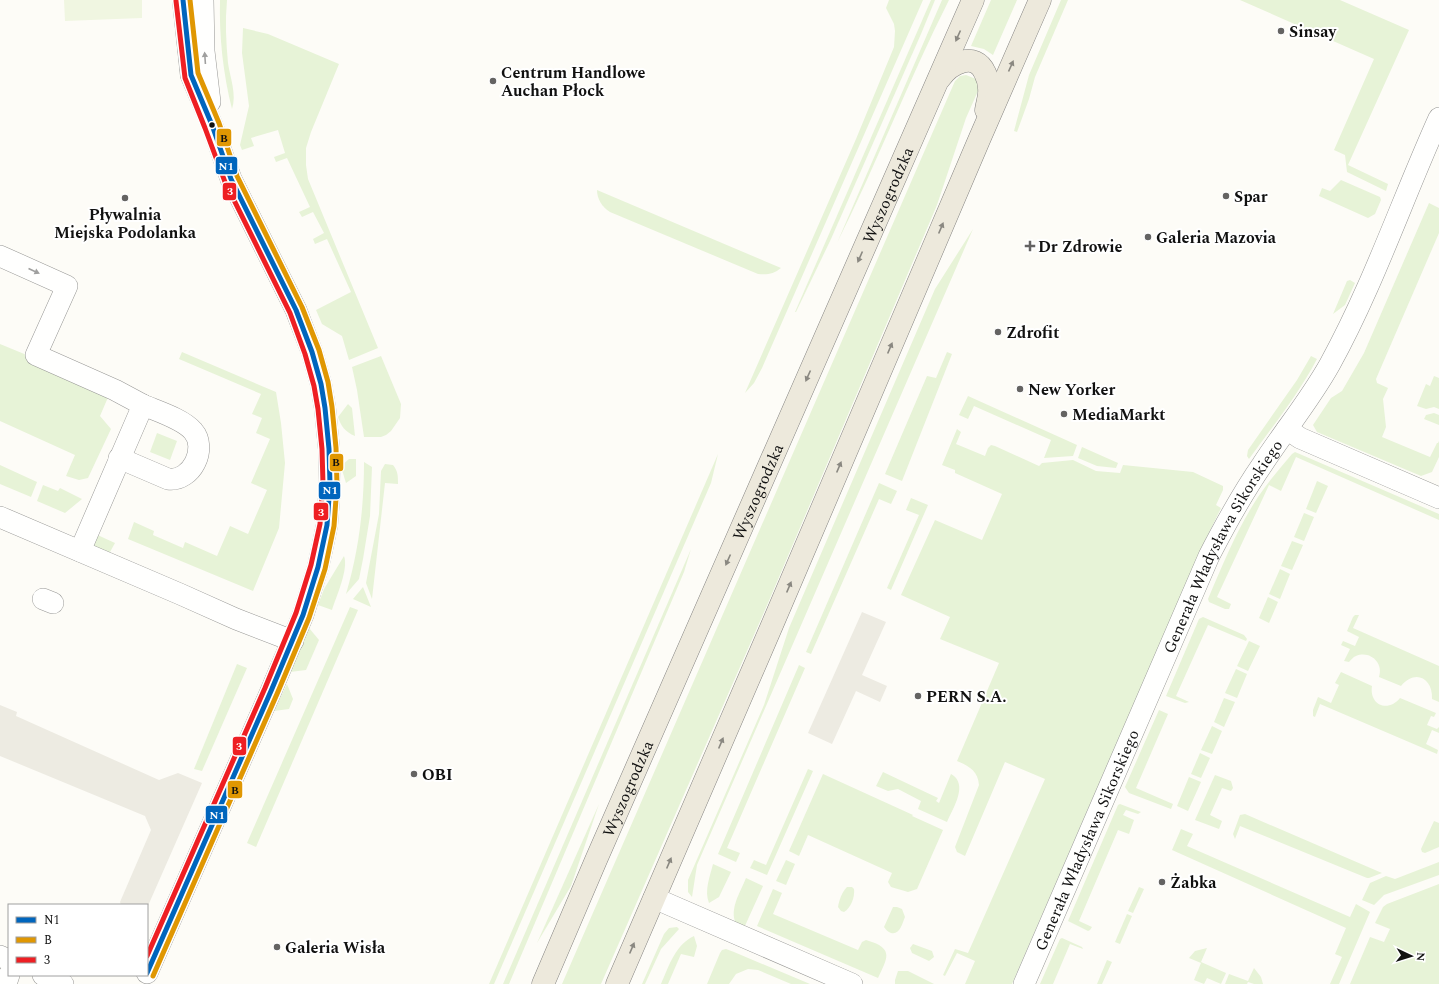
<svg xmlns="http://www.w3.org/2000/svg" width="1439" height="984" font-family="Spectral,serif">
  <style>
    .green { fill: #e7f3d7 }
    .pitch { fill: #f0f6e1 }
    .plaza { fill: #edebe2 }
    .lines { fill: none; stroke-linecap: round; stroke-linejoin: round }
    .minor-casing { stroke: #979795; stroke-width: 22 }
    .primary-casing { stroke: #858482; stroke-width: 23 }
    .minor { stroke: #fffffe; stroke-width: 21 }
    .primary { stroke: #ede9dc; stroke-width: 22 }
    .bus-1-casing { stroke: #fff; stroke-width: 8 }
    .bus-2-casing { stroke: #fff; stroke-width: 8 }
    .bus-3-casing { stroke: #fff; stroke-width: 8 }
    .bus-1 { stroke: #0065bd; stroke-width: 5 }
    .bus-2 { stroke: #e09702; stroke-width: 5 }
    .bus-3 { stroke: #ee1f23; stroke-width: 5 }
    .oneway { fill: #8a8881 }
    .oneway2 { fill: #a0a09f }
    .poi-dot { fill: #646362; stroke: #fff; stroke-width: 1.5 }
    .bus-dot { fill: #111; stroke: #fff; stroke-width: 1.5 }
    .labels { text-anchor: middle; stroke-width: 4; stroke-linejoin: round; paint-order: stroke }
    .poi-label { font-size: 16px; font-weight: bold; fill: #111; stroke: #fff; text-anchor: start }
    .street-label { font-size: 16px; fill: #111; stroke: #fff }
    .line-badge { stroke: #fff; stroke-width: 1.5 }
    .badge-label { font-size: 11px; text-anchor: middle; font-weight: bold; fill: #fff }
    .pale-badge-label { font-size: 11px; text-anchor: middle; font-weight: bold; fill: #111 }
  </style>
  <rect width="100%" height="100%" fill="#fdfcf7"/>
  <g class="green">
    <path d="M220,0H227C225,21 226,42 228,63C230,77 237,95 232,109C223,74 219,36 220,0Z"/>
    <path d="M889,0H923L762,368L754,383L745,393L856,139L894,47L895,31L894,24L886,8Z"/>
    <path d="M931,0H935L921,34L831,239L796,312H795Z"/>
    <path d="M942,0H949C909,79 877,163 837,243Z"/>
    <path d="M991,0H1017L993,55L984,49L971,46Z"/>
    <path d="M1061,0H1068L1035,77L1029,99L1017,132L1014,131L1029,75Z"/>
    <path d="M1240,0H1340L1409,30L1348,165L1388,184L1386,191L1347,172L1345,155L1334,150L1374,59Z"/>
    <path d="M243,28L268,34L339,64L311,132L306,148V165L308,179L378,348L349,360L342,336L322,324L316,310L351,292L327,239L315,244L313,239L324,233L313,212L302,217L299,212L310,207L287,158L276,162L274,157L285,153L278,130L251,138L254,146L242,150L240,145L249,106L242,53Z"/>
    <path d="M966,75L976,79L978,85V91L966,118L937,205L768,603L601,984H562L955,81L960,76Z"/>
    <path d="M1341,180L1380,197L1381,200L1375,214L1368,218L1319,196L1322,188L1330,191Z"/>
    <path d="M597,190L781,268C774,274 767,275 758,274L610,212C602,207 597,199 597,190Z"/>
    <path d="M1429,203L1439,208V233L1376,379L1377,383L1388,388L1383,399L1386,427L1382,437L1430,457L1437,443H1438L1439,441V457L1432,472L1421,476L1317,432L1313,425L1331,398L1342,391L1364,353Z"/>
    <path d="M973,229L697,865L692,897L688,892V880L764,705L789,628L935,289Z"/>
    <path d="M1350,280L1355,283L1345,305L1333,314L1347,281Z"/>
    <path d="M0,344L34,358L109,395L100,416L111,429L88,478L79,480L66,476L75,455L0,421Z"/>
    <path d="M182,352L276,392L281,423L285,463L279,528L253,591L128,539L134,522L154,531L153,535L183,548L185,542L217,556L230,526L248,534L267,490L251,483L270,439L256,433L262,418L252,414L261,394L179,359Z"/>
    <path d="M947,352L952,354L902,481L885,474L927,376L936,378Z"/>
    <path d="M381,356L401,404L400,418L391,431L386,435L381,437H364L357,390L352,367Z"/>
    <path d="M1311,356L1317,359C1298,395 1273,426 1249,459L1247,456L1248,450L1297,380Z"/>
    <path d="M1434,376L1439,378V409L1434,407L1426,409L1417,406L1426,384L1430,386Z"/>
    <path d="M968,396L1077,445L1073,456L1044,458L1051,440L974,406L968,419L959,415Z"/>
    <path d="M348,404L352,408L355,436C345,432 341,426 338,417Z"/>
    <path d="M1434,413L1439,415V425L1424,419L1426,415Z"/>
    <path d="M957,429L961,432L956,444L985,456L988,448L991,445L995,446L1039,466L1042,463L1073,460L1096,471L1120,473L1123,465L1193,472L1223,486V490L1216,505L1221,508L1200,551L1012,984H965L975,961L957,953L945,976L943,975L955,949L968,953L1045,779L1005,762L965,856L957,852L955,847L979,785C978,771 969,766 957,761L999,663L940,639L950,617L901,595L935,520L982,540L1002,494L955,473V470L942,465Z"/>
    <path d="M157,433L177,441L170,460L150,452Z"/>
    <path d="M1082,447L1118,463L1116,468L1097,466L1078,458Z"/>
    <path d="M1295,452L1439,514V520L1296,457L1281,491L1269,485L1217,597L1231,604L1229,609H1225L1209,602L1208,599C1223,564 1237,529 1258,497C1268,482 1280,468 1292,454Z"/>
    <path d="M718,454L711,483L494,984H489Z"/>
    <path d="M349,459H356V476L346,483L342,470V465Z"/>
    <path d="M364,462L372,467L370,516L363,559L359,579L346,594C359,550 364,507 364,462Z"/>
    <path d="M385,464L393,465C398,471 398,476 398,484L385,483L372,599L366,583L379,514L381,471Z"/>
    <path d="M0,465L37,482L31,497L0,484Z"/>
    <path d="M1317,481L1328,486L1316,513L1306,509Z"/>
    <path d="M879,483L897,491L891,504L879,499L811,654L806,652Z"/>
    <path d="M43,485L58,491L60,488L82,499L65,513L37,501Z"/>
    <path d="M911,498L928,505L891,590L887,588L919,515L906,510Z"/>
    <path d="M1304,513L1314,517L1304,541L1294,537Z"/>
    <path d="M91,532L115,543L110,552H108L95,548L93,543Z"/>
    <path d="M1292,541L1303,545L1292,570L1281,566Z"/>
    <path d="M691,549L684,572L509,984H503Z"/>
    <path d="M344,556C349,569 336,597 332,610L318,605L324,589Z"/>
    <path d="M1280,569L1290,574L1280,599L1269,594Z"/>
    <path d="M363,587L371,607L353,599Z"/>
    <path d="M1268,597L1278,602L1269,623L1259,618Z"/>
    <path d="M350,607L358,610L256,847L247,843Z"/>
    <path d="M1355,615H1359L1353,628L1439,666V702L1432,699C1433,678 1415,669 1401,686L1379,677C1384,663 1370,650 1356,656C1353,657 1351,660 1349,662L1344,661L1350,649L1341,645L1343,641L1355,646L1359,637L1347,631L1353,617Z"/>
    <path d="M1203,617L1244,635L1247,639L1246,641L1208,625L1176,696L1189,702L1185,703L1166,696L1199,619Z"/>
    <path d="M309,628L319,640L306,670L290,672Z"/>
    <path d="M1249,641L1260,646L1248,671L1237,666Z"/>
    <path d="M237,664L247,668L202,771L194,769Z"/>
    <path d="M799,665L805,668L727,848L740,853L736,862L718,854Z"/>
    <path d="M1236,669L1247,674L1237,698L1225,693Z"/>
    <path d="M1341,672L1372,686C1369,705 1388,713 1400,698L1436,713L1434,717L1431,716L1427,725L1437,729L1439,727V733L1432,730L1426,744L1438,750L1437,754L1320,704L1315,717L1313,716V710L1318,697L1331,703L1339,685L1335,683Z"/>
    <path d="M287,684L293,699L289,709L274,711Z"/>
    <path d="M1224,698L1235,702L1224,727L1214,722Z"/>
    <path d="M1159,710L1168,714L1136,788L1173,804L1171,809L1129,793L1125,787Z"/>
    <path d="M1212,726L1222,731L1212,754L1201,750Z"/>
    <path d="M1200,753L1210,758L1201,778L1191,774Z"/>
    <path d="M808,769L813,771L767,875L750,868L754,860L766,865Z"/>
    <path d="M883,772L938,798L936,801L939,803L951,774C969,784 953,808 947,822L918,809L921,801L898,789L888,791L876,786Z"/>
    <path d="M823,774L913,815L912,816L943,830L917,889L908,892L891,887L888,882L892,873L808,835L799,856L789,851Z"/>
    <path d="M1215,775L1231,781L1233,788L1231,791L1222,788L1210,815L1222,821L1219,829L1195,820Z"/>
    <path d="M1189,777L1201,782L1188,811L1177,806Z"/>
    <path d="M599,804L571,886L537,943Z"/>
    <path d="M1120,804L1141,812L1138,814L1126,810L1123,815L1134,820L1129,834L1118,830L1079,921L1092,927L1090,930L1088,931L1068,921L1118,805Z"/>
    <path d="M1245,814L1382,873L1369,878H1367L1240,826L1235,839L1233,834L1240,815Z"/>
    <path d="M1434,821L1439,823V847L1425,853L1422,852L1421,849Z"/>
    <path d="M1181,829L1193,834L1187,846L1350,917L1356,904L1370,912L1339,984H1330L1342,957L1335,954L1346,928L1172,850Z"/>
    <path d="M786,860L795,864L786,885L776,881Z"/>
    <path d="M1439,862V875L1384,895L1374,905L1362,900L1370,883L1386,876L1395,879Z"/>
    <path d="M713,864L731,872L719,897L709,903C704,891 710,876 713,864Z"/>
    <path d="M746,878L763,886L744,928L736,924C729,909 740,893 746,878Z"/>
    <path d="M1439,884V984H1350L1370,937L1384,942L1390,929L1375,923L1383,907L1387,904Z"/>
    <path d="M847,887H852L854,889C855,897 851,908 844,912L841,911L838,907C839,900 842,892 847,887Z"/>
    <path d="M1139,887L1144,889L1133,913L1128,911Z"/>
    <path d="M773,889L782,893L773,914L858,950L862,942L866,940C894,948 888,957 878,978L757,926Z"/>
    <path d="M893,907H897L902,909L905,917C902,924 900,935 891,933C888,932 886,930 884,927Z"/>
    <path d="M1127,914L1132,916L1120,944L1115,942Z"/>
    <path d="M677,927L679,929L661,949L645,984H642L664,934L669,928Z"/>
    <path d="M694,936L697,946L694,957L681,954L668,984H661C669,966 675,945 694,936Z"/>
    <path d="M1062,938L1082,947L1083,949L1070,944L1053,984H1040L1060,939Z"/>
    <path d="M913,944L932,951L934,957L929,961L912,953L910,948Z"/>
    <path d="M1207,948L1201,962L1226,973L1221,984L1207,978L1204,984L1194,980L1201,963L1189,958L1195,951Z"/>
    <path d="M726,949L734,952L810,984H791L758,970L748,969L736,974L729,984H707L720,953L722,950Z"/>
    <path d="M1107,960L1112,962L1102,984H1097Z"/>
    <path d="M1254,968L1261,977L1263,984H1254L1248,982L1247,984H1225L1229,974L1248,981Z"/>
    <path d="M898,971H908L934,984H895V980Z"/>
  </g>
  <path class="pitch" d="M64,0H142V18L65,21Z"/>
  <g class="plaza">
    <path d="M862,612L886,622L862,675L887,686L880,702L856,691L832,744L808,733Z"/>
    <path d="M0,705L17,712L16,716L159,780L178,773L202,783L147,908V905H121L120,902L151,830L145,816L0,756Z"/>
  </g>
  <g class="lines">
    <defs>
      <g id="minor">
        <path d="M203,0L204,51L210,102"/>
        <path d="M0,256L67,286L36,355L115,390L143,405L80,551"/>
        <path d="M1287,429L1300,438L1439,498"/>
        <path d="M119,458L168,479C192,482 208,448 193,431C183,419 157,411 143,405"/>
        <path d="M0,517L180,594L236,619L293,641"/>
        <path d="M43,599L53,603"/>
        <path d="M654,898L852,984"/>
        <path d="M0,956L9,960"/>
        <path d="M147,973L271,691L303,615L318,567L322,549L327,525L330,484L329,449L325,408L321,384L312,352L296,310L231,179L212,125L191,75L183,0"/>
        <path d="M43,975L63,984"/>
        <path d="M6,984L9,975"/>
        <path id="s1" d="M1024,984L1209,556C1225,525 1242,494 1262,465C1284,431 1310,400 1330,364C1373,286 1402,200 1439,118"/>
      </g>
      <g id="primary">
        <path d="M940,78C950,64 975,50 985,73C987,77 989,83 989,88C990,95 987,103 986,110"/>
        <path id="s2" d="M543,984L596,860L973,0"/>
        <path d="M617,984L773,623L979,140L1040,0"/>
      </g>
    </defs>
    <use href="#minor" class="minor-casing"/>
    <use href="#primary" class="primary-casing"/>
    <use href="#minor" class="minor"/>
    <use href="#primary" class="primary"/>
    <defs>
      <path id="bus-1" d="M147,973L271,691L303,615L318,567L327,525L330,484L329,449L325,408L321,384L312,352L296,310L231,179L212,125L191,75L183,0"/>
      <path id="bus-2" d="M153,976L277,694L309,618L325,569L334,526L337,485L336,448L332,407L328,382L319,350L302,307L237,176L219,123L198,73L190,0"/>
      <path id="bus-3" d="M147,956L265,688L296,613L311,565L320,524L323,484L322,449L318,409L314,386L305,354L290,313L225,182L205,128L185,78L176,1"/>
    </defs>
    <use href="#bus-1" class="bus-1-casing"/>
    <use href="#bus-2" class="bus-2-casing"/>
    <use href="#bus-3" class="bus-3-casing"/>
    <use href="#bus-1" class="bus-1"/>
    <use href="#bus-2" class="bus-2"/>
    <use href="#bus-3" class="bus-3"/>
  </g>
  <defs><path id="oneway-solid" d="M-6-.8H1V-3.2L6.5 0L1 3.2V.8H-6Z"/></defs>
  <g class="oneway">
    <use href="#oneway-solid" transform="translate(958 36) rotate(114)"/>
    <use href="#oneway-solid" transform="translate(1011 66) rotate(-66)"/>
    <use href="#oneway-solid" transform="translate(941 228) rotate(-67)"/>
    <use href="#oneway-solid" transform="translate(860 257) rotate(114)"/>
    <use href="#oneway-solid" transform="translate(890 348) rotate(-67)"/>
    <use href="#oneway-solid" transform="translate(808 376) rotate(114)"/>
    <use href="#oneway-solid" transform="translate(839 467) rotate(-67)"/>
    <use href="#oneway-solid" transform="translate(728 560) rotate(114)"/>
    <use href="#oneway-solid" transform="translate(789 587) rotate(-67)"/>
    <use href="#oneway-solid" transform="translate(721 743) rotate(-67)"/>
    <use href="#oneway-solid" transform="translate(669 863) rotate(-67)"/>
    <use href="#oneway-solid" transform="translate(632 948) rotate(-67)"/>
  </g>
  <g class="oneway2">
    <use href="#oneway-solid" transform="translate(205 58) rotate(-94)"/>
    <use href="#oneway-solid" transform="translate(34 271) rotate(24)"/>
  </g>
  <g class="poi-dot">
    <circle cx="1281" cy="31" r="4"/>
    <circle cx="493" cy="81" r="4"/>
    <circle cx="1226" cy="196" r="4"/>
    <circle cx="125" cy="198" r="4"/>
    <circle cx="1148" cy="237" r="4"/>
    <path d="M1028 240h4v4h4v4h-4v4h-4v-4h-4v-4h4z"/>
    <circle cx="998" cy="332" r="4"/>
    <circle cx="1020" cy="389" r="4"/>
    <circle cx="1064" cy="414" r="4"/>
    <circle cx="918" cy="696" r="4"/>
    <circle cx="414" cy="774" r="4"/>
    <circle cx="1162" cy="882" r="4"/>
    <circle cx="277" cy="947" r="4"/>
  </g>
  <circle class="bus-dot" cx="212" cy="125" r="3.5"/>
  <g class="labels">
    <g class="poi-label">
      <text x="1289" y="37">Sinsay</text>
      <text x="501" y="78">Centrum Handlowe<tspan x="501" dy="18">Auchan Płock</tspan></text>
      <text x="1234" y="202">Spar</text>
      <text x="125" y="220" text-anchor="middle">Pływalnia<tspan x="125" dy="18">Miejska Podolanka</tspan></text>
      <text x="1156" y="243">Galeria Mazovia</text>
      <text x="1038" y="252">Dr Zdrowie</text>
      <text x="1006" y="338">Zdrofit</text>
      <text x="1028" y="395">New Yorker</text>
      <text x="1072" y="420">MediaMarkt</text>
      <text x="926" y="702">PERN S.A.</text>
      <text x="422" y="780">OBI</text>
      <text x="1170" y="888">Żabka</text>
      <text x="285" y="953">Galeria Wisła</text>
    </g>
    <g class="street-label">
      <text dy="6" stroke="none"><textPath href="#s2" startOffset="861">Wyszogrodzka</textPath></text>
      <text dy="6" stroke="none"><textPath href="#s2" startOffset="537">Wyszogrodzka</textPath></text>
      <text dy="6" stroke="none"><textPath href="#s1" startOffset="481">Generała Władysława Sikorskiego</textPath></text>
      <text dy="6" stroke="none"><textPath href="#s2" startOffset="213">Wyszogrodzka</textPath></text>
      <text dy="6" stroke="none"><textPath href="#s1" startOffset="157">Generała Władysława Sikorskiego</textPath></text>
    </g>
  </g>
  <g class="line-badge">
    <rect x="216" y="128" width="16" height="19" rx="4" fill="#e09702"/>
    <rect x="215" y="156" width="23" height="19" rx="4" fill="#0065bd"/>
    <rect x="222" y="182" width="15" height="19" rx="4" fill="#ee1f23"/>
    <rect x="329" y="453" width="15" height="19" rx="4" fill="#e09702"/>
    <rect x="318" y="481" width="23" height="19" rx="4" fill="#0065bd"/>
    <rect x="313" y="502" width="16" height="19" rx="4" fill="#ee1f23"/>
    <rect x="232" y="736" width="15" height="20" rx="4" fill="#ee1f23"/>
    <rect x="227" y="780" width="16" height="19" rx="4" fill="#e09702"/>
    <rect x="205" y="805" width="23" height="19" rx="4" fill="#0065bd"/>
  </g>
  <g class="badge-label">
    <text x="226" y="170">N1</text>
    <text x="230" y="195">3</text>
    <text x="330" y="494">N1</text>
    <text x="321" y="516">3</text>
    <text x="239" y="750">3</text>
    <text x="217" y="819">N1</text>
  </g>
  <g class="pale-badge-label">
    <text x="224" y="142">B</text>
    <text x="336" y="466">B</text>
    <text x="235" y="794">B</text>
  </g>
  <rect x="8" y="904" width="140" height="72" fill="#ffffff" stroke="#a0a0a0"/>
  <rect x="16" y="917" width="20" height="6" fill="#0065bd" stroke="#a0a0a0"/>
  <text x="44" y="924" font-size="12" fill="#111111">N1</text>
  <rect x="16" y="937" width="20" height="6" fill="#e09702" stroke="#a0a0a0"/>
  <text x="44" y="944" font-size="12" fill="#111111">B</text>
  <rect x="16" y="957" width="20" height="6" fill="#ee1f23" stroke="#a0a0a0"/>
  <text x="44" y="964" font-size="12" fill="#111111">3</text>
  <g transform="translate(1411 956) rotate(94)" stroke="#ffffff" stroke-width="3" paint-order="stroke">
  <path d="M0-3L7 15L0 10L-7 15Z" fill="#111111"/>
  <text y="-6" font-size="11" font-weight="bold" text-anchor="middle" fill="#111111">N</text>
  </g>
</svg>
